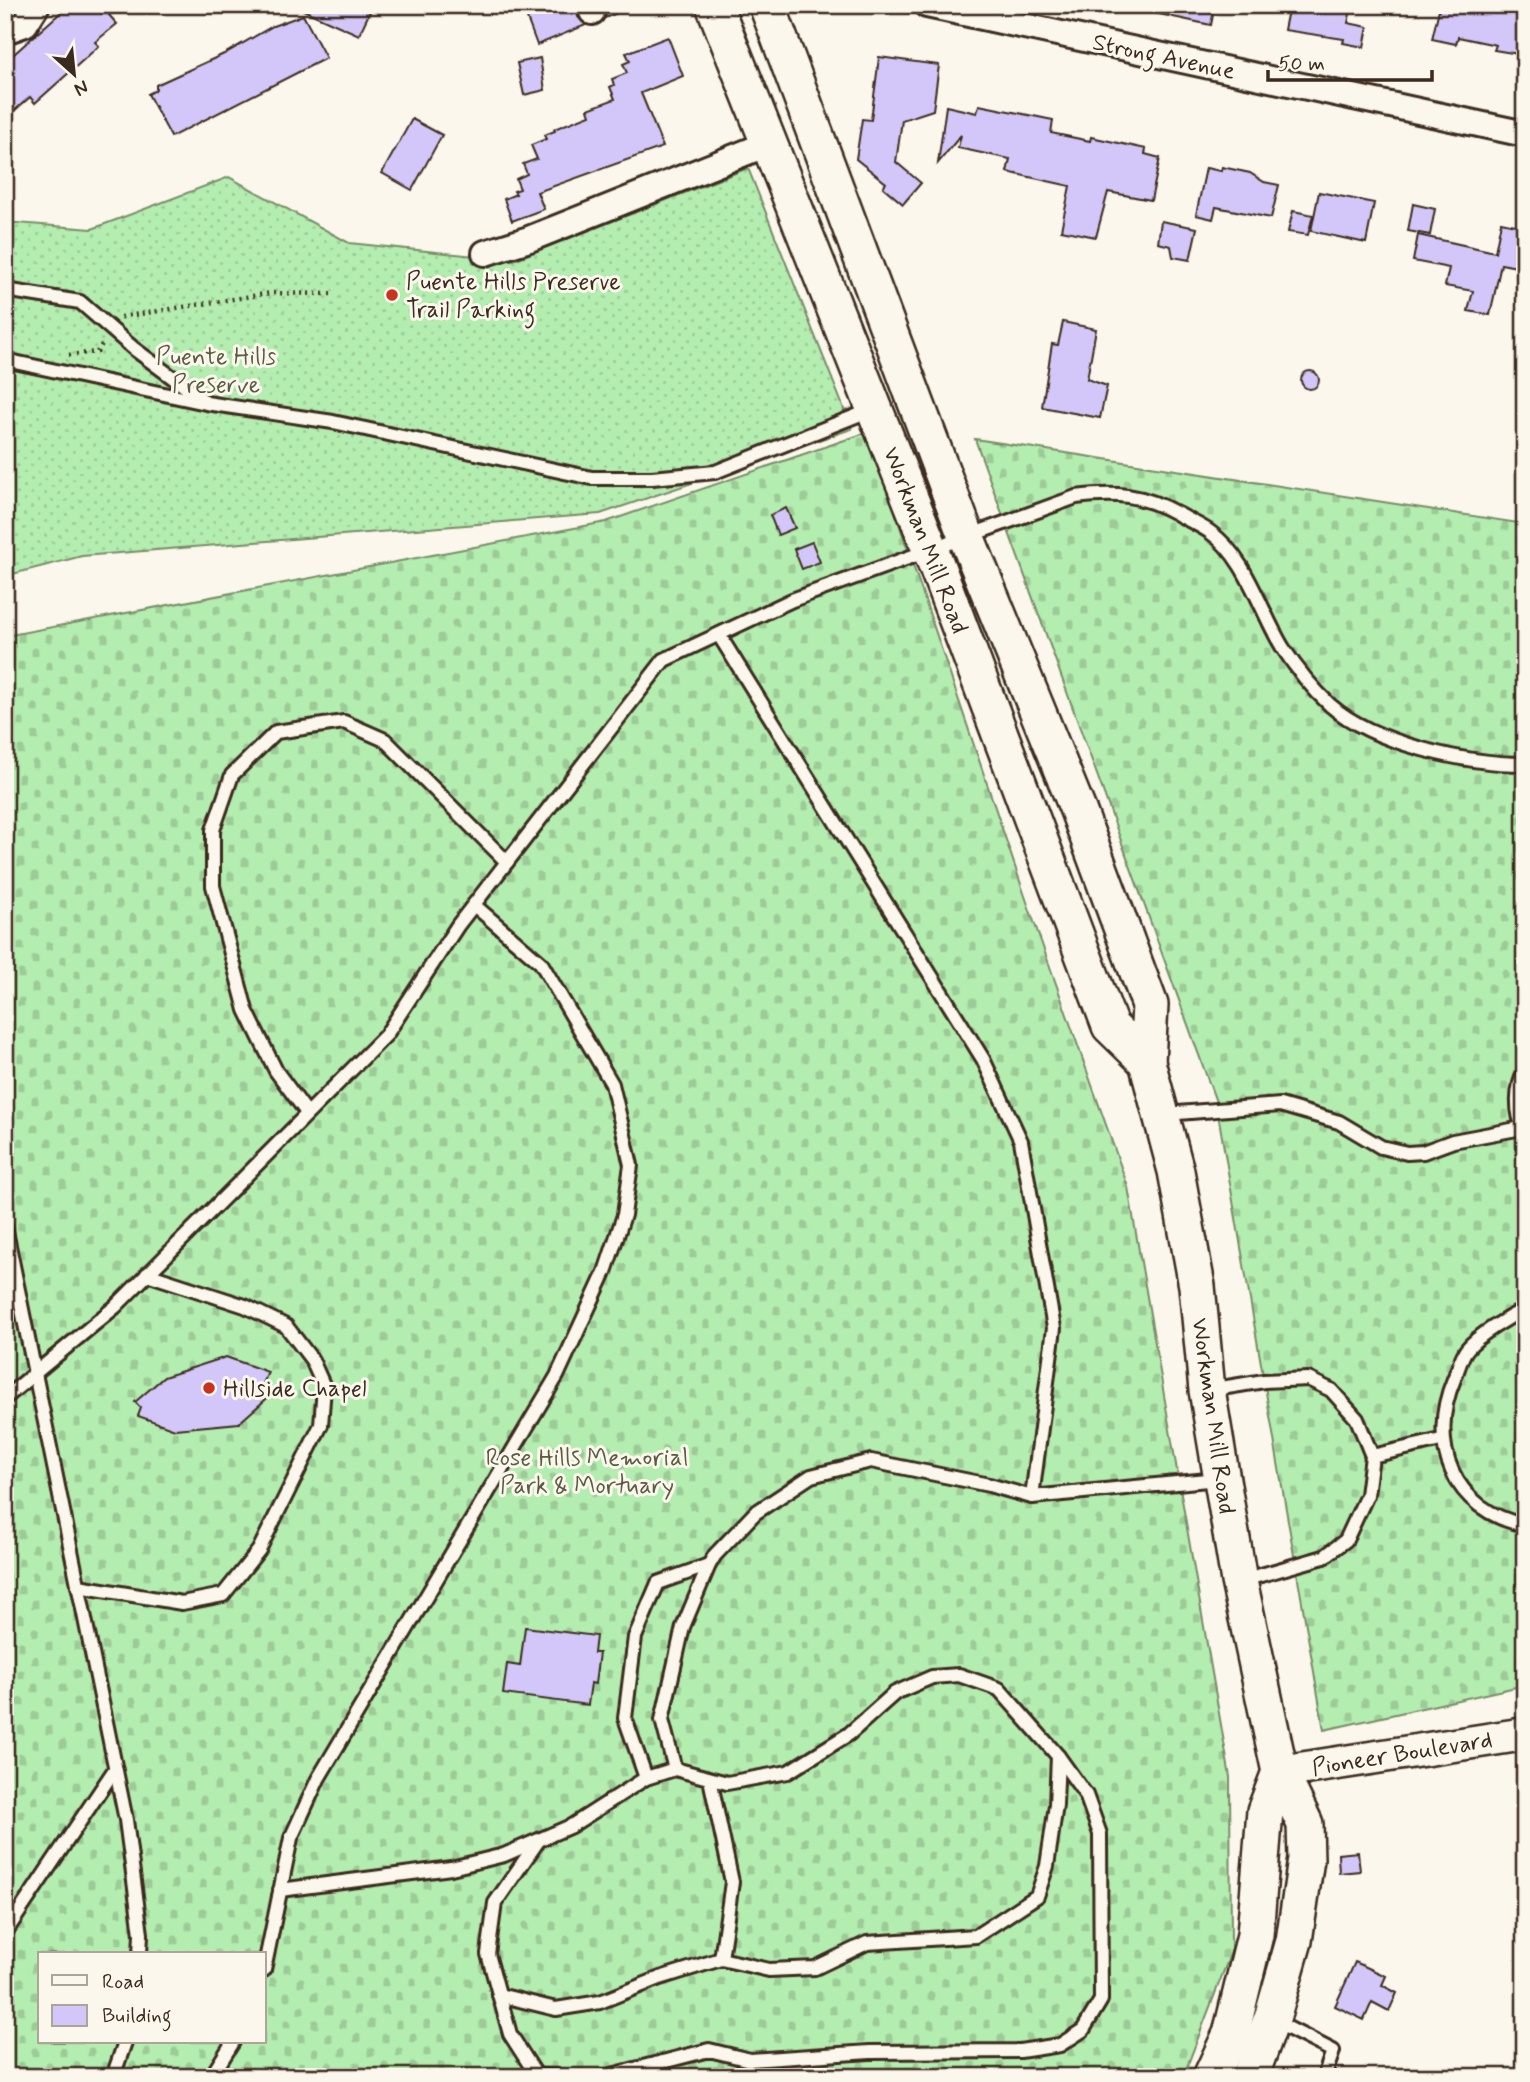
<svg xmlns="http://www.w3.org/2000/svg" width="1530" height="2082" font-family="Mynerve,sans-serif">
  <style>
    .grass { fill: url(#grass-dots); stroke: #788c67; stroke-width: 2 }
    .cemetery { fill: url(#cemetery-stones); stroke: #788c67; stroke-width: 2; fill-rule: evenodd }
    .building { fill: #d3c7fa; stroke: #3b2a1e; stroke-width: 2 }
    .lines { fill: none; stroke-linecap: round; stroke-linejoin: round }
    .service-casing { stroke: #3b2a1e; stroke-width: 18 }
    .minor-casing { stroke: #3b2a1e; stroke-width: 30 }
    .tertiary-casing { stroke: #3b2a1e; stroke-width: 37 }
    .secondary-casing { stroke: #3b2a1e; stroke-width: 40 }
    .path { stroke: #3b2a1e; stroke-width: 4.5; stroke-dasharray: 2 5; stroke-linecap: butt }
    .service { stroke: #fbf7ec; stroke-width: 12 }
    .minor { stroke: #fbf7ec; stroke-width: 24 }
    .tertiary { stroke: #fbf7ec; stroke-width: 32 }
    .secondary { stroke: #fbf7ec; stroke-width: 35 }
    .poi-dot { fill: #c8321e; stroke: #fbf7ec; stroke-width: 2.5 }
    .labels { text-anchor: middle; stroke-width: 6; stroke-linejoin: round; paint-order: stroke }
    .street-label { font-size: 24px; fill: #3b2a1e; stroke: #fbf7ec }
    .poi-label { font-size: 24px; fill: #3b2a1e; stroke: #fbf7ec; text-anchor: start }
    .park-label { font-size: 24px; fill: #595b42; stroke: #fbf7ec }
  </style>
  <defs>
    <pattern id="grass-dots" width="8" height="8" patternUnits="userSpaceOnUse" patternTransform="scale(1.75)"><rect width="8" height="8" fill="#b4edb0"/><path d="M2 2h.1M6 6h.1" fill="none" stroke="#9ccb97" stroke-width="1.8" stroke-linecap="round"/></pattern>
    <pattern id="cemetery-stones" width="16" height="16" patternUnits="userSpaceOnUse" patternTransform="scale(1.75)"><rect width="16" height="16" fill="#b4edb0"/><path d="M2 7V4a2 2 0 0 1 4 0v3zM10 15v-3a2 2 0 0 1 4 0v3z" fill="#9ccb97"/></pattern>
  </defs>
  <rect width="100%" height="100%" fill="#fbf7ec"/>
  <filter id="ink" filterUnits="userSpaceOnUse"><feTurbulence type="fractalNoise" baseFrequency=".0143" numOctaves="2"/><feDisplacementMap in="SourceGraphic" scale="14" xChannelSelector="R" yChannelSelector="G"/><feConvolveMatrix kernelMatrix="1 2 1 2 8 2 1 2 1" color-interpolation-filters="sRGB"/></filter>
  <g filter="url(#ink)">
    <path class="grass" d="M748,168L852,429L600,514L82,556L5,576V222L92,229L229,177L349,243L514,260Z"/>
    <g class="cemetery">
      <path d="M868,432L1027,902L1128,1187L1230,1777L1231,1952L1183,2077H5V636L606,522ZM40,1954H264V2042H40Z"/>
      <path d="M975,439L1525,524V1685L1324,1730L1216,1102Z"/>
    </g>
    <g class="building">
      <path d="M69,5H121L109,15L117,24L95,42L99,46L35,103L30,97L5,119V62Z"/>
      <path d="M292,5H373L359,35Z"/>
      <path d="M522,5H576L578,17L586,25L537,45Z"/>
      <path d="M606,5H634V6L605,18Z"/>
      <path d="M1154,5H1215L1211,25L1154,13Z"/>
      <path d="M1289,5H1352L1348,23L1368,27L1364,47L1343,43L1344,39L1284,30Z"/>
      <path d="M1440,5H1508L1525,9V55L1494,50L1496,45L1458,37L1456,44L1432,39Z"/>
      <path d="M303,15L326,58L171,137L148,94L156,90V85L224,54L273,26Z"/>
      <path d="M668,37L683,76L641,93L663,147L537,192L544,209L512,221L504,199L516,194L514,191L520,189L516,179L527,174L523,164L537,159L531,145L546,139L544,135L555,131L554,129L590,115L588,109L615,99L610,87L614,85L612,79L627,73L623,64L630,61L626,53Z"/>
      <path d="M879,57L939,65L933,110L902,120L896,162L921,183L903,204L883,187L886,183L856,159L862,119L871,120Z"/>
      <path d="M540,58L545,90L524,95L517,63Z"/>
      <path d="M979,105L1053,120L1051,133L1090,141L1091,137L1146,149L1145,154L1160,158L1151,200L1108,192L1096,237L1061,230L1070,186L1007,172L1010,159L958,148L961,135L938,163L946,106L977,113Z"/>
      <path d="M412,119L442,135L412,190L382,173Z"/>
      <path d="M1222,167L1250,173L1264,182L1279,185L1271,218L1216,207L1213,219L1196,215L1206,168L1221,171Z"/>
      <path d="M1319,192L1374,203L1366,243L1311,231Z"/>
      <path d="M1413,204L1435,209L1430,235L1408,231Z"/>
      <path d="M1293,211L1313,215L1308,235L1288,232Z"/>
      <path d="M1161,221L1197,228L1190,260L1173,257L1171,246L1158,243Z"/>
      <path d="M1501,222L1525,227V256L1519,255L1517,267L1501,264L1490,315L1468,311L1473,291L1445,286L1449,268L1413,261L1418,235L1495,252Z"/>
      <path d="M1063,322L1096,329L1087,379L1107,386L1100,418L1042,407L1052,344L1058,345Z"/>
      <circle cx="1310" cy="380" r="9"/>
      <path d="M786,508L795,528L778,535L770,515Z"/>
      <path d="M812,542L820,562L802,569L794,549Z"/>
      <path d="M226,1357L268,1372L263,1384L273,1393L239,1423L175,1429L138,1416L141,1408L135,1402L164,1377Z"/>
      <path d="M525,1627L596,1636L594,1653H599L595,1684L591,1683L588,1705L503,1694L507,1664L520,1666Z"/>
      <path d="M1358,1852L1360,1871L1339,1873L1338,1854Z"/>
      <path d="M1355,1962L1386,1976L1382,1985L1397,1993L1389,2011L1372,2002L1364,2020L1335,2006Z"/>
    </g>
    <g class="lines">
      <defs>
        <g id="service">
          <path d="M5,290L80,302L133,348L203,400"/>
          <path d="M5,360L206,403L333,422L592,478H652L715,472L871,410"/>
          <path d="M719,635L983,1059L1021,1141L1054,1328L1032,1497"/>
          <path d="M1525,1071C1516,1087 1515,1114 1525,1130"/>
          <path d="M307,1113L276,1071L246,1010L213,886V830L232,775L276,732L344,722L385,740L507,862"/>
          <path d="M1165,1114L1280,1105L1339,1122L1381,1147L1407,1153L1423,1152L1453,1141L1522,1128"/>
          <path d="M5,1226L126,1820L141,1934L140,1954"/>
          <path d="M1525,1309C1509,1317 1478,1335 1467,1349C1461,1356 1458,1370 1454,1379C1427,1443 1452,1511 1525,1525"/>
          <path d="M1209,1390L1264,1381L1308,1379L1331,1390L1357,1419L1372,1456L1367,1495L1346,1540L1324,1557L1240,1581"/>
          <path d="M5,1398L115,1307L386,1035L458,925L664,660L792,600L1076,497C1116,492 1142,494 1178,514C1188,520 1200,525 1210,532C1247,558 1260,611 1283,648C1296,668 1313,689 1330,705C1374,744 1467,764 1525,764"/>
          <path d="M1372,1456L1441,1440"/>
          <path d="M78,1586L182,1603L223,1595L259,1550L321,1425L324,1387L312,1360L286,1326L245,1306L147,1274"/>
          <path d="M675,1769L662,1720L683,1627L709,1565L715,1555L755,1513L811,1476L871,1461L989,1485L1032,1497L1218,1479"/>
          <path d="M646,1778L625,1718L635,1637L658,1583L709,1565"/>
          <path d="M710,1779L732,1882L721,1959"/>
          <path d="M538,1841L495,1903L488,1954L510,2034L537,2076L562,2077"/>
          <path d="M280,1890L451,1868L504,1855L571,1826L646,1778L675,1769L727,1783L788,1772L849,1734L895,1693L932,1677L959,1675L999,1689L1058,1756L1086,1795L1100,1834L1101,2000L1083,2030L1060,2045L1020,2051L870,2052L750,2060L709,2050L604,2077"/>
          <path d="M5,1933L115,1769"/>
          <path d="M264,1970L291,1838L318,1779L557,1376L605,1272L624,1215L631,1165L612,1084L541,963L474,905"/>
          <path d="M499,1995L556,2009L600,2002L660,1978L721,1959L769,1970L815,1968L867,1943L976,1936L1037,1896L1047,1866L1056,1805L1058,1756"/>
          <path d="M1274,2021L1333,2051L1324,2077"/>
          <path d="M118,2077L116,2068L125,2042"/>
          <path d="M211,2077L233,2042"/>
        </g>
        <g id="minor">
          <path d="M590,5L592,12"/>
          <path d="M927,5L1525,134"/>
          <path d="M5,31L25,24L37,5"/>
          <path d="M485,253L529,239L770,143"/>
        </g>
        <path id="tertiary" d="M1280,1772L1525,1734"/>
        <g id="secondary">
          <path d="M714,5L931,551L1110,1026L1147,1062"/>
          <path d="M767,5L966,536L1078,810L1150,1005L1147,1062L1176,1171L1197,1286L1207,1390L1239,1581L1280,1772L1305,1824L1306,1859L1294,1941L1273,2015L1250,2077"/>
          <path d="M1211,2077L1231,2034L1255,1935L1265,1811L1280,1772"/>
        </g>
      </defs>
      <use href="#service" class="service-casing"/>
      <use href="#minor" class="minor-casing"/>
      <use href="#tertiary" class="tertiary-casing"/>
      <use href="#secondary" class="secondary-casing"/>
      <g class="path">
        <path d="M121,317L271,293L331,294"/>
        <path d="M69,355L97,352L104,341"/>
      </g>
      <use href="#service" class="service"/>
      <use href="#minor" class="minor"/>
      <use href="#tertiary" class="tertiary"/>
      <use href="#secondary" class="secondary"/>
    </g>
  </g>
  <g class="poi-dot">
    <circle cx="392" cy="295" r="7"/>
    <circle cx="209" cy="1388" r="7"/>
  </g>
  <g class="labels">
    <g class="street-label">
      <text transform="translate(1164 56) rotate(12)" y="8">Strong Avenue</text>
      <text transform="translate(926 540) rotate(69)" y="8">Workman Mill Road</text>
      <text transform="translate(1214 1416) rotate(82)" y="8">Workman Mill Road</text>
      <text transform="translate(1402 1753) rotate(-9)" y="8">Pioneer Boulevard</text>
    </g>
    <g class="poi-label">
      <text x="406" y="289">Puente Hills Preserve<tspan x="406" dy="28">Trail Parking</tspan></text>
      <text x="223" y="1396">Hillside Chapel</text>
    </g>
    <g class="park-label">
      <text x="216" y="364">Puente Hills<tspan x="216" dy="28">Preserve</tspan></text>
      <text x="587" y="1465">Rose Hills Memorial<tspan x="587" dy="28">Park &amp; Mortuary</tspan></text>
    </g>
  </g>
  <rect width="1530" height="2082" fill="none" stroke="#fbf7ec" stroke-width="28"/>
  <rect x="14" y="14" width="1502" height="2054" fill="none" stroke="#3b2a1e" stroke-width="2.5" filter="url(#ink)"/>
  <rect x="38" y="1952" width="228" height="91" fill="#fbf7ec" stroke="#aea59a" stroke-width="2"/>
  <rect x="52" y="1975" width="35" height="10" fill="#fbf7ec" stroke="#aea59a" stroke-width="2"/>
  <text x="102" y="1988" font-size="21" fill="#3b2a1e">Road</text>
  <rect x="52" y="2005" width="35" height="21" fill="#d3c7fa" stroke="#aea59a" stroke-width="2"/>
  <text x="102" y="2022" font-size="21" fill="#3b2a1e">Building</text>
  <g transform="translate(74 74) rotate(153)" stroke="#fbf7ec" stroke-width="5" paint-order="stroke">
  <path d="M0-5L12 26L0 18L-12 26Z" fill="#3b2a1e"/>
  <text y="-10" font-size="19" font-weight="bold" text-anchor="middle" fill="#3b2a1e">N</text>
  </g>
  <path d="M1268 70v10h164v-10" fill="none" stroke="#3b2a1e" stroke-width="3.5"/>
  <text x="1278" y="70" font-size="21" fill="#3b2a1e" stroke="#fbf7ec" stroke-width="5" paint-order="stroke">50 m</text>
</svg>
